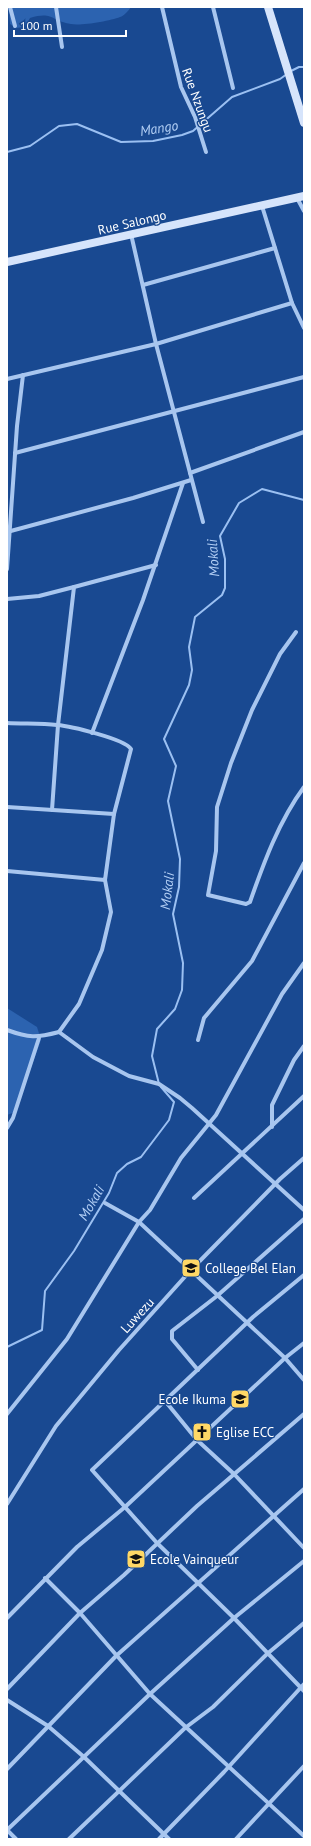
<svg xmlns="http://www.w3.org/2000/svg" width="311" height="1846" font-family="'PT Sans',sans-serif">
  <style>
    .green { fill: #2c63b0 }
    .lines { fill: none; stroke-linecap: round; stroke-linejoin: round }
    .stream { stroke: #9bc0f2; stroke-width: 2 }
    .street { stroke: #a8c6ef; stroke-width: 4 }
    .secondary { stroke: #d6e4fb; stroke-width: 8 }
    .labels { text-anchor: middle; stroke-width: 3; stroke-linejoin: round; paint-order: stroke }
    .street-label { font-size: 13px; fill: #fff; stroke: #194991 }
    .poi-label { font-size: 13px; fill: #fff; stroke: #194991; text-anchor: start }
    .water-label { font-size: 14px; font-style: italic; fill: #b4d0f6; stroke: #194991 }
  </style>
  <rect width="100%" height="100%" fill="#194991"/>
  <g class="green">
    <path d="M9,7H131C129,10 124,16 120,17C110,21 81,26 71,24C51,21 53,11 30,18L25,27L16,28L10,24Z"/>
    <path d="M7,1008L37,1027L41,1040L15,1112L7,1115Z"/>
  </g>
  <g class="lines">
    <g class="stream">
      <path d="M291,71L299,67H304"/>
      <path d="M7,152L30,146L59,126L77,124L121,142L153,141L182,135L193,131L232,97L280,79L287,74"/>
      <path d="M159,1084L152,1056L157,1029L175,1009L182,990L183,963L173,914L179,887L180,859L168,801L176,766L164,739L189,685L192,670L189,647L195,617L222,595L225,588V559L220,536L239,503L262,489L304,500"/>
      <path d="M7,1347L42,1330L45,1291L74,1251L109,1193L117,1173L127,1164L141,1157L169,1120L174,1102L161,1087"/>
    </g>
    <g class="street">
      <path d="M10,7L15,26"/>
      <path d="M56,7L62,47"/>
      <path d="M162,7L181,87L195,117L206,152"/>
      <path d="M213,7L233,88"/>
      <path d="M297,198L304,211"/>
      <path d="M262,206L292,303L304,328"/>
      <path d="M131,234L156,344L203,522"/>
      <path d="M143,285L275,248"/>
      <path d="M7,379L156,344L292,303"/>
      <path d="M15,453L304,377"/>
      <path d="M190,473L304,432"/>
      <path d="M7,532L133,498L191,480"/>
      <path d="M7,569L17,426L23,375"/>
      <path d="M7,599L39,596L74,587"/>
      <path d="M296,632L280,654L252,710L231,763L217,807L216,851L208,895L246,904L250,902C264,862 279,821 304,787"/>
      <path d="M7,723C24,724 41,723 57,725C70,726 125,739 131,749L114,814L105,880L7,871"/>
      <path d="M92,733L143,600L183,483"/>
      <path d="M7,807L114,814"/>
      <path d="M52,810L58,725L74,587L156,565"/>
      <path d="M7,1030C29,1038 36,1038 59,1032L93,1057L129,1076L159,1084L180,1098L192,1108L304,1210"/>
      <path d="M59,1032L79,1004L102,950L111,912L105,880"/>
      <path d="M198,1040L204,1018L252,961L304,863"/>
      <path d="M272,1127V1105L294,1060L304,1046"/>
      <path d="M7,1128L13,1118L39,1038"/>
      <path d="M194,1198L304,1096"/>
      <path d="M105,1203L139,1222L285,1358L304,1380"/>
      <path d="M304,1275L253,1317L92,1470L157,1543L234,1618L304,1691"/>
      <path d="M198,1370L172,1339V1331L217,1296L304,1219"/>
      <path d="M166,1402L197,1440L234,1474L304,1548"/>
      <path d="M7,1414L67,1339L139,1222L150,1210L181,1158L216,1115L282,994L304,963"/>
      <path d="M7,1504L56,1426L119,1350L191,1270L280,1179L304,1158"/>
      <path d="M45,1578L80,1613L150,1694L304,1836"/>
      <path d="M7,1618L77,1547L125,1507L285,1358L304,1343"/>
      <path d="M7,1689L80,1613L124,1575L197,1506L304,1414"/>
      <path d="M7,1700L48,1726L84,1757L169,1839"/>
      <path d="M7,1769L116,1656L304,1489"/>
      <path d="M7,1830L150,1694L234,1618L304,1561"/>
      <path d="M7,1830L16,1839"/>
      <path d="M69,1839L185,1728L213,1707L267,1654L304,1623"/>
      <path d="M159,1839L224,1772L304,1684"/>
      <path d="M236,1839L304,1766"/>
    </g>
    <g class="secondary">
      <path d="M268,7L304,123"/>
      <path d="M7,262L304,196"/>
    </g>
  </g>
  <defs>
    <symbol id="school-square" viewBox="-11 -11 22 22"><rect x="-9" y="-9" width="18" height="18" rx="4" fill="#ffd866" stroke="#194991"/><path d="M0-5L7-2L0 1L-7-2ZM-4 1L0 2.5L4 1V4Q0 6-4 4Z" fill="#111"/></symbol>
    <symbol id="church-square" viewBox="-11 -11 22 22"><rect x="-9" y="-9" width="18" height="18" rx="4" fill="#ffd866" stroke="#194991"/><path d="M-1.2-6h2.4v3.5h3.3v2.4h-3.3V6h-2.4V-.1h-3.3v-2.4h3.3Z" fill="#111"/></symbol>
  </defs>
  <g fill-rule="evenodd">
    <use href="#school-square" x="180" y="1257" width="22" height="22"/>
    <use href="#school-square" x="229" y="1388" width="22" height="22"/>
    <use href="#church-square" x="191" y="1421" width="22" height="22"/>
    <use href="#school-square" x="125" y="1548" width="22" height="22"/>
  </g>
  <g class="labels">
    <g class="street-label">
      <text transform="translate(198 100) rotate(70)" y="5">Rue Nzungu</text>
      <text transform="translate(132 222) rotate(-13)" y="5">Rue Salongo</text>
      <text transform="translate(137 1315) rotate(-48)" y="5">Luwezu</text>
    </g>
    <g class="poi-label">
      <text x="205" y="1273">College Bel Elan</text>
      <text x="226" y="1404" text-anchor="end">Ecole Ikuma</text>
      <text x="216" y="1437">Eglise ECC</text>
      <text x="150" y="1564">Ecole Vainqueur</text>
    </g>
    <g class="water-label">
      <text transform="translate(159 128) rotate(-9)" y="5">Mango</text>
      <text transform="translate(213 558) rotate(-94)" y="5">Mokali</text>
      <text transform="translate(167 891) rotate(-83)" y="5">Mokali</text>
      <text transform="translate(91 1203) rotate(-60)" y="5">Mokali</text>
    </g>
  </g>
  <rect width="311" height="1846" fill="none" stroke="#ffffff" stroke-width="16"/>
  <path d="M14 30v6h112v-6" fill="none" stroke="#ffffff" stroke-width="2"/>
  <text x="20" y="30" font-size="12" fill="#ffffff" stroke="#194991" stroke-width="3" paint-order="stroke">100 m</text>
</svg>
